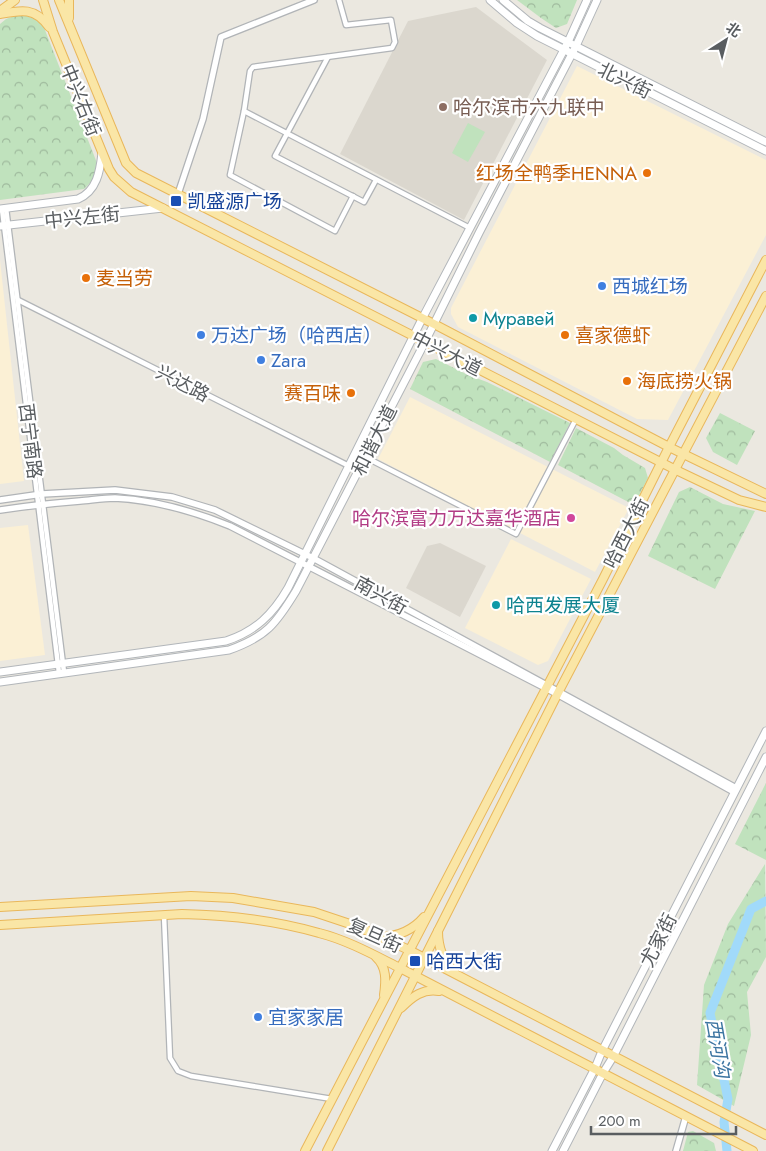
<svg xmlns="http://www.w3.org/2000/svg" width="766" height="1151" font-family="Jost,'Noto Sans SC',sans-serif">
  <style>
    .commercial { fill: #fbf0d5 }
    .education { fill: #dbd7ce }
    .grass { fill: #c0e2bd }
    .forest { fill: url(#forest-crowns) }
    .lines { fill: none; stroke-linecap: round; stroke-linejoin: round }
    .river { stroke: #a1dafa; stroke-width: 9 }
    .minor-casing { stroke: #b1b4b7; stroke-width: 7 }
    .tertiary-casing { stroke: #b1b4b7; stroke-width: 8 }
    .secondary-casing { stroke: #b2b6ba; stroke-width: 9 }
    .primary-casing { stroke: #e9b75b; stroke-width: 10 }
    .minor { stroke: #fff; stroke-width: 4.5 }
    .tertiary { stroke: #fff; stroke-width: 5.5 }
    .secondary { stroke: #fff; stroke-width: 7 }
    .primary { stroke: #fae6a6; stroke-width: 8 }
    .education-dot { fill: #8d6e63; stroke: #fff; stroke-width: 2 }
    .food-dot { fill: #e8710a; stroke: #fff; stroke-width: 2 }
    .transit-dot { fill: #1a4fb4; stroke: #fff; stroke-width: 2 }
    .shop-dot { fill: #3f7fe0; stroke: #fff; stroke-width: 2 }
    .culture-dot { fill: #0f9aa8; stroke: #fff; stroke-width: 2 }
    .hotel-dot { fill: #d1479c; stroke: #fff; stroke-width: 2 }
    .labels { text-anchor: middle; stroke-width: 4.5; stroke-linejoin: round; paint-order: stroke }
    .street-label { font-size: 19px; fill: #595d60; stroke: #fff }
    .education-label { font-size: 19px; fill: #785e54; stroke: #fff; text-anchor: start }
    .food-label { font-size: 19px; fill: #c56008; stroke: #fff; text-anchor: start }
    .transit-label { font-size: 19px; fill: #164399; stroke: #fff; text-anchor: start }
    .shop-label { font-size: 19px; fill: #366cbe; stroke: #fff; text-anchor: start }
    .culture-label { font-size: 19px; fill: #0d838f; stroke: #fff; text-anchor: start }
    .hotel-label { font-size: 19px; fill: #b23c85; stroke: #fff; text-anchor: end }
    .water-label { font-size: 20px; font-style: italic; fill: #3e76a2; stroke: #fff }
  </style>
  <defs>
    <pattern id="forest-crowns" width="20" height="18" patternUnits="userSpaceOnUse" patternTransform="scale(1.25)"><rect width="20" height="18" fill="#c0e2bd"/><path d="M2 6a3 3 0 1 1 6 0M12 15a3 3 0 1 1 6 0" fill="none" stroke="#9fba9d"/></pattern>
  </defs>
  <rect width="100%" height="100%" fill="#ebe8e0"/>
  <g class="commercial">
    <path d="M577,66L766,160V235L668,420L637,419L458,327L451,314V308Z"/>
    <path d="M0,260L24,481L0,484Z"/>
    <path d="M410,397L629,508L595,572L378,459Z"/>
    <path d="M28,525L45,655L0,661V528Z"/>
    <path d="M511,539L591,579L548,661L538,665L465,628Z"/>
  </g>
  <g class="education">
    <path d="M476,7L547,60L464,220L340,154L408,21Z"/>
    <path d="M440,543L486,566L460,617L406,588L427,546Z"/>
  </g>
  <path class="grass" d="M468,123L485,132L468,162L452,153Z"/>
  <g class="forest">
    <path d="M517,0H577L567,24L556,28L541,18Z"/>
    <path d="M17,15C28,15 34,18 43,25L97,163C97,175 92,182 84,189L0,200V24L6,19Z"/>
    <path d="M436,359L468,375L487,382L570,423L550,462L410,389L423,362Z"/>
    <path d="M720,413L755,431L737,465L713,452L706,438Z"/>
    <path d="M576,428L614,448L623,455L645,468L648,478L634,505L558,465Z"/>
    <path d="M690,487L723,504L755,511L715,589L648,556L679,492Z"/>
    <path d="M766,783V860L735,844Z"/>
    <path d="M765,864L766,957L747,992L751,1035L734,1106L697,1085L704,985L728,924Z"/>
    <path d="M693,1131L714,1143L716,1151H683L688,1132Z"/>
  </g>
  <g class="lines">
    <path class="river" d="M727,1151L724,1122L728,1099L710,1013L751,909L766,901"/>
    <defs>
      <g id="minor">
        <path d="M339,0L346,25L391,20L395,42L392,48L253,67L250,71L244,111L470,228"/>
        <path d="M328,57L275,156L364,202L376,180"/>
        <path d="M244,111L230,175L335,231L353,196"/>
        <path d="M6,208L64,672"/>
        <path d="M2,209L59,673"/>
        <path d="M18,300L349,466"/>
        <path d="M365,457L516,534L576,419"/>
        <path d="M164,915L170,1058L178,1071L191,1076L332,1099"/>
      </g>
      <g id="tertiary">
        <path d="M178,194L203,119L221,37L314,0"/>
        <path d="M0,500L42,494L115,490L172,497L215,510L313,558L736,788"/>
        <path d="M0,510C27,506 53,503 80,501C92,500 103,498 115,498C155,500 193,511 230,526L557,694L734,792"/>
        <path d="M676,1151L686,1116"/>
      </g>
      <g id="secondary">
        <path d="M490,0L517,23L537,36L766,151"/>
        <path d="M503,0L528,21L540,28L766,142"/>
        <path d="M0,209L78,199C97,191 100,171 102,153"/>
        <path d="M0,226L163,208"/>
        <path d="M0,672L226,641C256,631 273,614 288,588L422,319L568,42L587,0"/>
        <path d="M0,682L229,650C266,637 276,624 296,591L425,342L479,233L576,46L597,0"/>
        <path d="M552,1151L595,1068L602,1051L766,731"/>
        <path d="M563,1151L603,1073L613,1057L766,757"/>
      </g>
      <g id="primary">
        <path d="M43,0L53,32L109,169L114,177L131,192L676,470L739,500L766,507"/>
        <path d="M59,0L126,163L136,173L434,324L669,447L766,494"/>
        <path d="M0,11L15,0"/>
        <path d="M0,14C21,10 35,7 49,27"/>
        <path d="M69,18V0"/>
        <path d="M0,907L191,896L233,898L314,912L359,927L409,950L766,1135"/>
        <path d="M0,925L182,914C228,915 274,920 319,933C347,940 374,955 400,968L753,1151"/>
        <path d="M438,931C438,947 442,960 454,971"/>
        <path d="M382,937C400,936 413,930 424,917"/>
        <path d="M376,957C387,967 386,981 384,995"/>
        <path d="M401,1008C412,997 423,988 439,991"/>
        <path d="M305,1151L603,579L669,447L766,260"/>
        <path d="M327,1151L559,691L766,296"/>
      </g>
    </defs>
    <use href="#minor" class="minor-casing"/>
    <use href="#tertiary" class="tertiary-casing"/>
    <use href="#secondary" class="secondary-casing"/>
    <use href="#primary" class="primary-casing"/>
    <use href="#minor" class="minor"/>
    <use href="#tertiary" class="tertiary"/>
    <use href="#secondary" class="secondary"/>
    <use href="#primary" class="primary"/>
  </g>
  <circle class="education-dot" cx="443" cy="107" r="5"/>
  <g class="food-dot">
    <circle cx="647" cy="173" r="5"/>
    <circle cx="86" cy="278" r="5"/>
    <circle cx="565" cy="335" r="5"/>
    <circle cx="627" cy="381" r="5"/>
    <circle cx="351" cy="393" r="5"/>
  </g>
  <g class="transit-dot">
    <rect x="170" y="195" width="12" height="12" rx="2.5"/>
    <rect x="409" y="955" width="12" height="12" rx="2.5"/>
  </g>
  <g class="shop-dot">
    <circle cx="602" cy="286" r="5"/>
    <circle cx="201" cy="335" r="5"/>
    <circle cx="261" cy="360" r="5"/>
    <circle cx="258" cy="1017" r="5"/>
  </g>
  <g class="culture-dot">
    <circle cx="473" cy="318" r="5"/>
    <circle cx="496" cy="605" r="5"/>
  </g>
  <circle class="hotel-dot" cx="571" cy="518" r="5"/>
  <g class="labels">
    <g class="street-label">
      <text transform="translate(625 80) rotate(26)" y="7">北兴街</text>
      <text transform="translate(81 100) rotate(68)" y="7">中兴右街</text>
      <text transform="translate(82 217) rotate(-6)" y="7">中兴左街</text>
      <text transform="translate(447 353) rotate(27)" y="7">中兴大道</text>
      <text transform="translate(183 383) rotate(27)" y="7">兴达路</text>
      <text transform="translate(374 440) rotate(-63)" y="7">和谐大道</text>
      <text transform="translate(31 441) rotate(83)" y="7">西宁南路</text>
      <text transform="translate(626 533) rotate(-63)" y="7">哈西大街</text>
      <text transform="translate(381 595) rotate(29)" y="7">南兴街</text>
      <text transform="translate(375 935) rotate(24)" y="7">复旦街</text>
      <text transform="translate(658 940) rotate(-63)" y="7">尤家街</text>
    </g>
    <g class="education-label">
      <text x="453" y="114">哈尔滨市六九联中</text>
    </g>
    <g class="food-label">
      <text x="637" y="180" text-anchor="end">红场全鸭季HENNA</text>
      <text x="96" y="285">麦当劳</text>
      <text x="575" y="342">喜家德虾</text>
      <text x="637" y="388">海底捞火锅</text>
      <text x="341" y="400" text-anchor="end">赛百味</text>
    </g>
    <g class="transit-label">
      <text x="187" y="208">凯盛源广场</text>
      <text x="426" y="968">哈西大街</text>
    </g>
    <g class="shop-label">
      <text x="612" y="293">西城红场</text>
      <text x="211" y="342">万达广场（哈西店）</text>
      <text x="271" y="367">Zara</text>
      <text x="268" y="1024">宜家家居</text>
    </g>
    <g class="culture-label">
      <text x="483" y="325">Муравей</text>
      <text x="506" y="612">哈西发展大厦</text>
    </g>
    <g class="hotel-label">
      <text x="561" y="525">哈尔滨富力万达嘉华酒店</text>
    </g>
    <g class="water-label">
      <text transform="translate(718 1048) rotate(80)" y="7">西河沟</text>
    </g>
  </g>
  <g transform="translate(726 40) rotate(36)" stroke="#ffffff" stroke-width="4" paint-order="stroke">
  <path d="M0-4L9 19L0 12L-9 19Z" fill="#595d60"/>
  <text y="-8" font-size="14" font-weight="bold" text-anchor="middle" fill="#595d60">北</text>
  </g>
  <path d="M591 1126v8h145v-8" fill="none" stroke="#595d60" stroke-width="2.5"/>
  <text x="598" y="1126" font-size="15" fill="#595d60" stroke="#ffffff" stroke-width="4" paint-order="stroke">200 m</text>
</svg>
